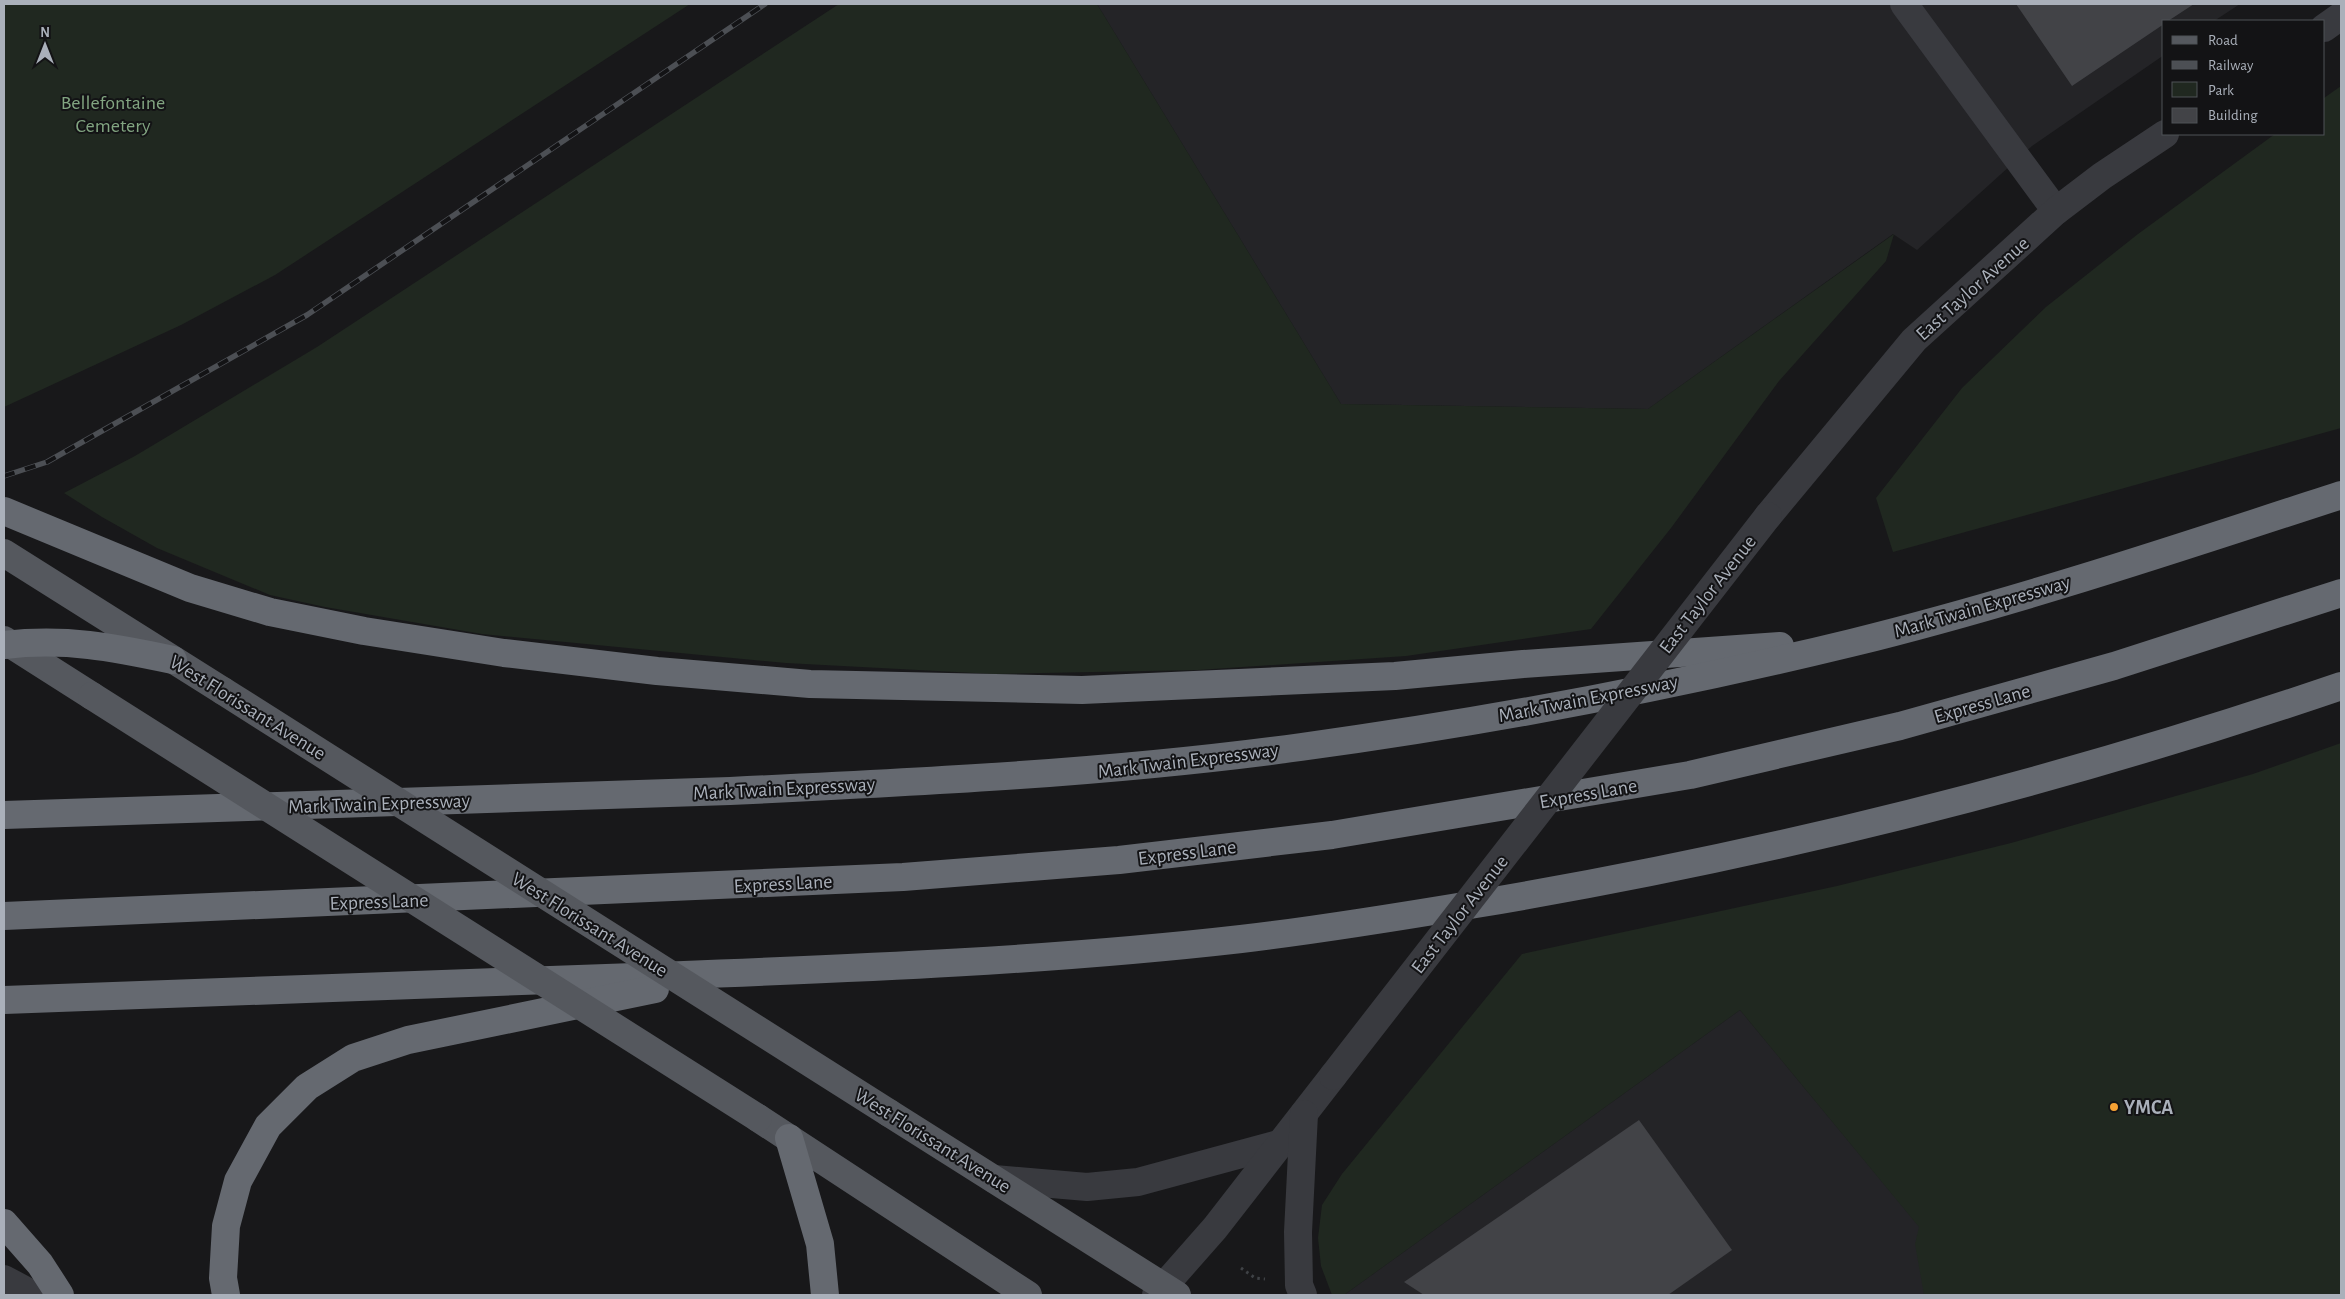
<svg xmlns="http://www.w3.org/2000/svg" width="2345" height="1299" font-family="'Alegreya Sans',sans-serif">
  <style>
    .built { fill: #242427 }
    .green { fill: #202820 }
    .building { fill: #424347 }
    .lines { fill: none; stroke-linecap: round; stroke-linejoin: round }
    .path { stroke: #3f4246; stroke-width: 3; stroke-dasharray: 2.5 4; stroke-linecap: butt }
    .minor { stroke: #393a3f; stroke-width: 28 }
    .major { stroke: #55585e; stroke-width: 28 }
    .highway { stroke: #656970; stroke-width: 28 }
    .rail-casing { stroke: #4c4f54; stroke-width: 5.5 }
    .rail { stroke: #131315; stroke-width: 4; stroke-dasharray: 11; stroke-linecap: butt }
    .minor-bridge { stroke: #393a3f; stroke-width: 28 }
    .major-bridge { stroke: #55585e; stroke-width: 28 }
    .poi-dot { fill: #f6a234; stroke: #131315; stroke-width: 2 }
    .labels { text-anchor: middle; stroke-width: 4; stroke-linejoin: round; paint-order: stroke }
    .park-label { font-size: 20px; fill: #82a581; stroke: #131315 }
    .street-label { font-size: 20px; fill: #aab0ba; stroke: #131315 }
    .poi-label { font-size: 20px; font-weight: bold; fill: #aab0ba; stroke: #131315; text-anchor: start }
  </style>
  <rect width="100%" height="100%" fill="#18181a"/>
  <g class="built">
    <path d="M1097,4H2240L2214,21H2164V55L2032,146L1917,250L1893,234L1648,409L1341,404Z"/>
    <path d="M1740,1010L1976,1295H1344Z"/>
  </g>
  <g class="green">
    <path d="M4,4H690L275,275L181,325L4,407Z"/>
    <path d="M839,4H1097L1341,404L1648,409L1894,234L1886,261L1779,381L1671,528L1591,629L1406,656L1198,670L994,674L786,663L482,634L325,607L270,595L157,548L102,517L64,493L135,456L317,347Z"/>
    <path d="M2341,86V428L1893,552L1876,498L1962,388L2046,307L2138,234L2275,134H2324V98Z"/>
    <path d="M2341,743V1295H1924L1915,1244L1919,1227L1740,1010L1344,1295H1332L1321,1266L1318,1238L1322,1205L1342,1174L1522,954L1837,886L2011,843L2253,774Z"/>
  </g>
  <g class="building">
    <path d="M2016,4H2194L2168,21H2164V24L2072,86Z"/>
    <path d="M1639,1120L1732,1250L1668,1295H1424L1404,1282Z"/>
  </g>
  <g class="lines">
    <path class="path" d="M1241,1268L1255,1278L1265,1279"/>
    <g class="minor">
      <path d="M1904,4L2056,211"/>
      <path d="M2324,28L2341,16"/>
      <path d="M1768,516L1914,340L2056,211L2102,176L2165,134"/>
      <path d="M994,1179L1087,1187L1138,1182L1282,1143"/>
      <path d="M4,1279L34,1295"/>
      <path d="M1156,1295L1215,1228L1333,1076"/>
      <path d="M1303,1295L1299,1285L1298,1232L1304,1114"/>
    </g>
    <g class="major">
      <path d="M4,553L223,691"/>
      <path d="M4,640L92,696"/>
      <path d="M889,1113L1177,1295"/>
      <path d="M758,1118L1028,1295"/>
    </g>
    <g class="highway">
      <path d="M4,511L190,588L270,612L364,631L504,653L657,671L810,684L1082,690L1395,676L1523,664L1780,646"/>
      <path d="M4,645C66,638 112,647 173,660"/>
      <path d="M4,815C246,808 488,801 730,791C921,782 1111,773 1301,747C1485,722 1670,687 1851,643C2017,602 2179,548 2341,495"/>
      <path d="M4,916L903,877L1119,860L1332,835L1690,775L1900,726L2114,666L2341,593"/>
      <path d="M4,1000C214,992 424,985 634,977C836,969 1040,962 1241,939C1319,930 1398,917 1476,904C1770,855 2059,782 2341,686"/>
      <path d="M789,1138L820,1244L825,1295"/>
      <path d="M4,1223L40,1264L60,1295"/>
      <path d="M226,1295L223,1278L226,1226L238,1181L268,1126L307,1087L353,1058L408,1040L655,989"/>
    </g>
    <defs>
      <path id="rail" d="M4,476L47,462L307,315L765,4"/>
    </defs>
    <use href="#rail" class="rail-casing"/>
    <use href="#rail" class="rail"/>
    <path class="minor-bridge" d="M1333,1076L1768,516"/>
    <g class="major-bridge">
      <path d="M223,691L889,1113"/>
      <path d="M92,696L758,1118"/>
    </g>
  </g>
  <circle class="poi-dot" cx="2114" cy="1107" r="5"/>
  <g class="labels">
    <g class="park-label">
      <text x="113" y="109">Bellefontaine<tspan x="113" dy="23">Cemetery</tspan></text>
    </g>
    <g class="street-label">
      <text transform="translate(1972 288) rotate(-42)" y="7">East Taylor Avenue</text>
      <text transform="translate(1707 594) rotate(-52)" y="7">East Taylor Avenue</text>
      <text transform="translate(1982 606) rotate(-16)" y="7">Mark Twain Expressway</text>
      <text transform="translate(1588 698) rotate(-11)" y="7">Mark Twain Expressway</text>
      <text transform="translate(1982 703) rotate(-16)" y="7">Express Lane</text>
      <text transform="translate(248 707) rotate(32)" y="7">West Florissant Avenue</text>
      <text transform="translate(1188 760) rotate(-7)" y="7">Mark Twain Expressway</text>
      <text transform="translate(784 788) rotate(-3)" y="7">Mark Twain Expressway</text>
      <text transform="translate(1588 793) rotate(-10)" y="7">Express Lane</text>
      <text transform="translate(379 803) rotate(-2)" y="7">Mark Twain Expressway</text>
      <text transform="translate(1187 852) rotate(-7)" y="7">Express Lane</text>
      <text transform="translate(783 883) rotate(-3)" y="7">Express Lane</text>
      <text transform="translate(379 901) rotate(-2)" y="7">Express Lane</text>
      <text transform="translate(1459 914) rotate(-52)" y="7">East Taylor Avenue</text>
      <text transform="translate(590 924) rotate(32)" y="7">West Florissant Avenue</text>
      <text transform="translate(933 1140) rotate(32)" y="7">West Florissant Avenue</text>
    </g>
    <g class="poi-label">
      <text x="2124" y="1114">YMCA</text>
    </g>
  </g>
  <rect width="2345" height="1299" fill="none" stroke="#aab0ba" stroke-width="10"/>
  <rect x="2162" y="20" width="162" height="115" fill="#131315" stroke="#4f5257"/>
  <rect x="2172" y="36" width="25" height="8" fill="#55585e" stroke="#4f5257"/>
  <text x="2208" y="45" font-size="15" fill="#aab0ba">Road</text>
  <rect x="2172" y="61" width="25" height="8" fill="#4c4f54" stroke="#4f5257"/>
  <text x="2208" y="70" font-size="15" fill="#aab0ba">Railway</text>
  <rect x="2172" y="82" width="25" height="15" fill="#202820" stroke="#4f5257"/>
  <text x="2208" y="95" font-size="15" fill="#aab0ba">Park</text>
  <rect x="2172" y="108" width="25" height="15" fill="#424347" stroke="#4f5257"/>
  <text x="2208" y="120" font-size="15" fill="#aab0ba">Building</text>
  <g transform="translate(45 45)" stroke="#131315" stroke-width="4" paint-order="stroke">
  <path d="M0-4L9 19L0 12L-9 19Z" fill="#aab0ba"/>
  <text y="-8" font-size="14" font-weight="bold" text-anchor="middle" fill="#aab0ba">N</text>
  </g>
</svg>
